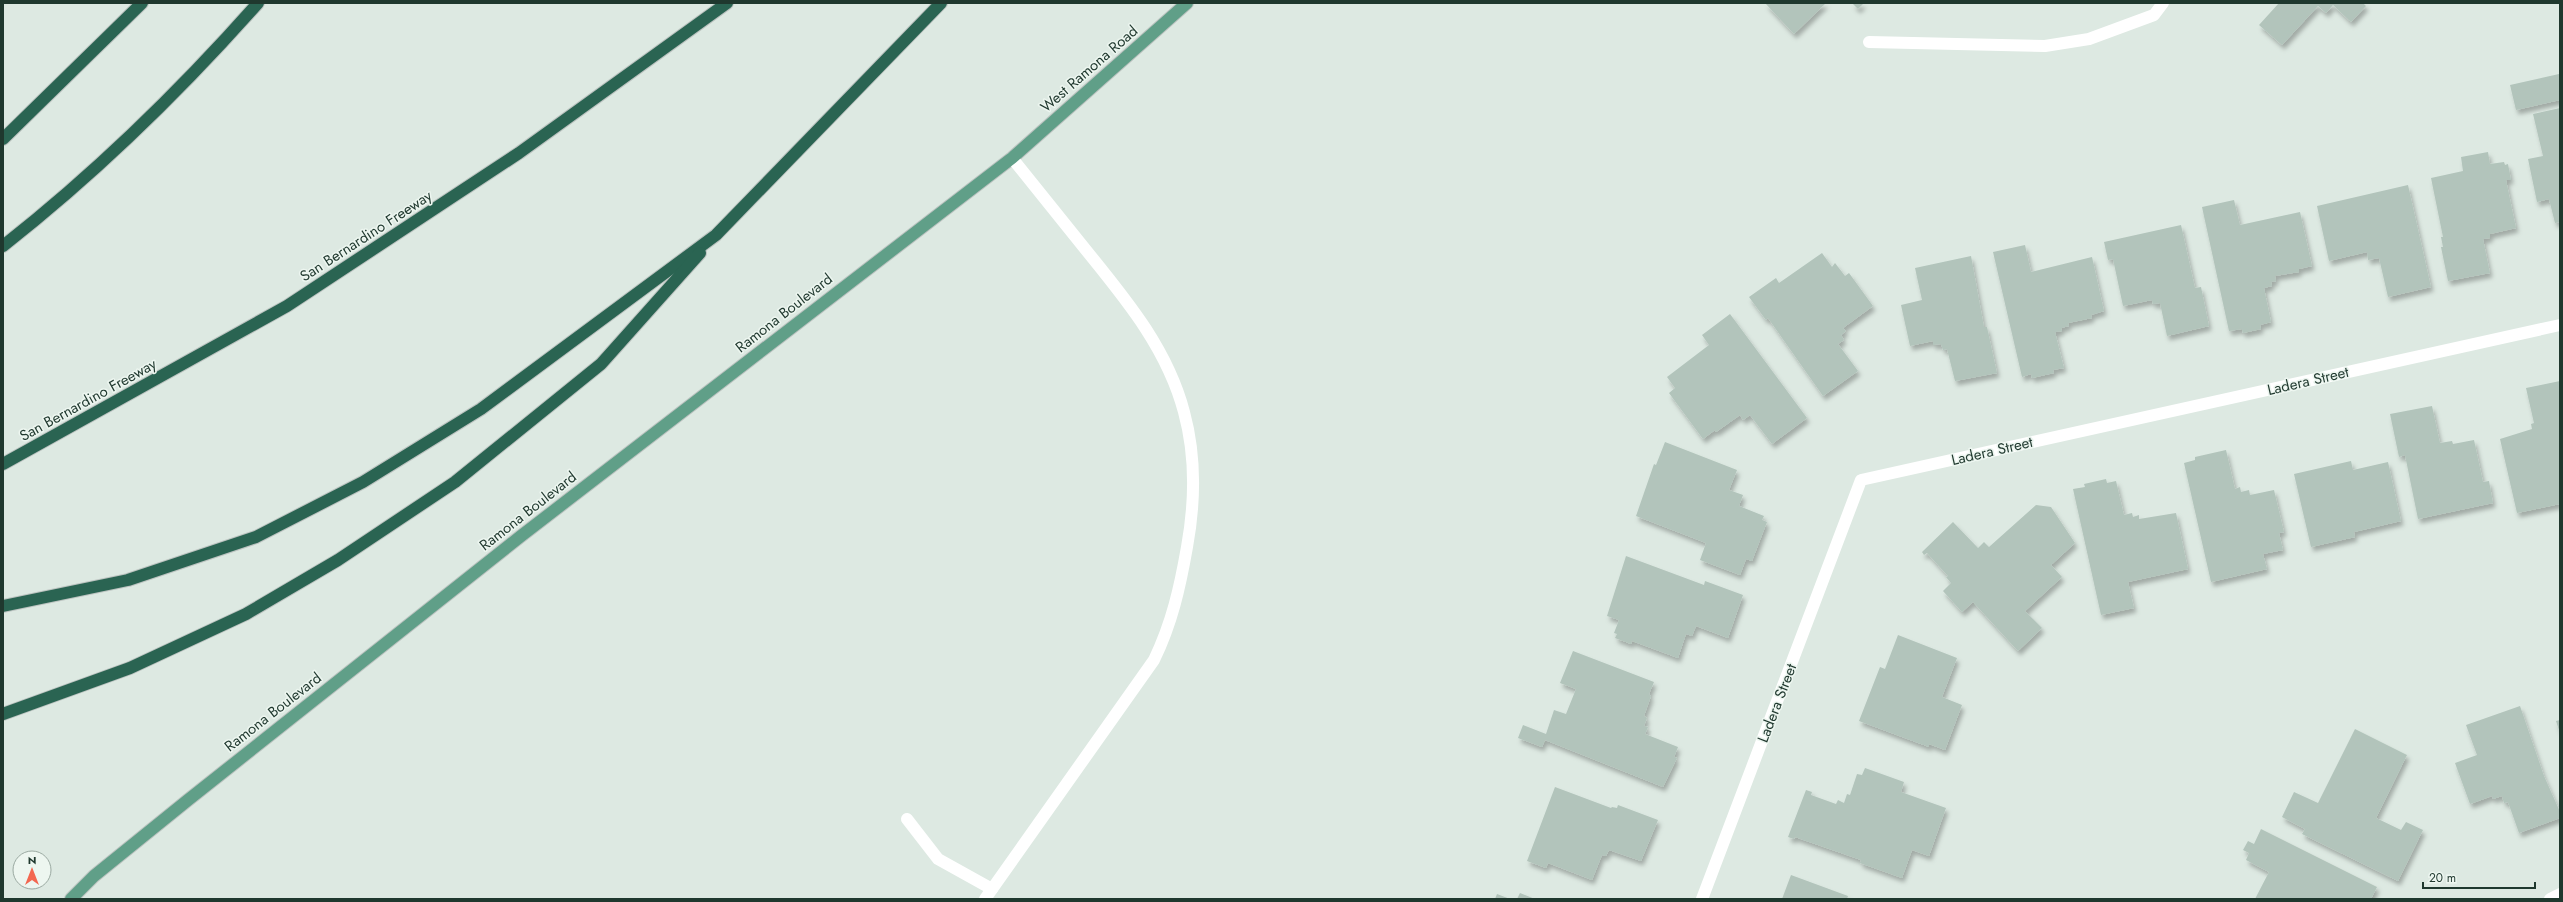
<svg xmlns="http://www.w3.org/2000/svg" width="2563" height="902" font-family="Jost,sans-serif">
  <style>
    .building { fill: #b2c4bb; filter: url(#shadow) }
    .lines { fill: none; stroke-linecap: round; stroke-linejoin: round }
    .major-casing { stroke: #bcc3c0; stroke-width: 14 }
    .highway-casing { stroke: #bcc3c0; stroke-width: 14 }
    .minor { stroke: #fff; stroke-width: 12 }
    .major { stroke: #609f88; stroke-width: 12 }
    .highway { stroke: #2a6452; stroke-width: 12 }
    .labels { text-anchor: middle; stroke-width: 3; stroke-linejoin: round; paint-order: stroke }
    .street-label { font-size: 15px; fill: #1f382e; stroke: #edf6f0 }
  </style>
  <defs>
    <filter id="shadow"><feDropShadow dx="2.5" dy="4.5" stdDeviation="2" flood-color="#0004"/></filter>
  </defs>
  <rect width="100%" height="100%" fill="#dde9e2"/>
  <g class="building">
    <path d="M1765,3H1826L1794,34Z"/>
    <path d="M1852,3H1864L1858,9Z"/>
    <path d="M2279,3H2363L2366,6L2351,22L2333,5L2326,13L2318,6L2282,45L2259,25Z"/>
    <path d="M2559,74L2560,100L2516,110L2510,85Z"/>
    <path d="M2560,108V222L2555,223L2549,199L2537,202L2528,159L2543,156L2533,114Z"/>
    <path d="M2488,152L2490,164L2504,162L2505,165L2508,164L2511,180H2506L2516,228L2490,234V238L2483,239L2490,273L2448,281L2441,247H2443L2441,237H2443L2431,178L2463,171L2461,157Z"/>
    <path d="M2408,185L2431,287L2388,297L2379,258L2368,260L2367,252L2329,261L2317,206Z"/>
    <path d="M2234,200L2240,225L2300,212L2312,266L2299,269V272L2275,276L2276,281L2271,282L2272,286L2264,288L2271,322L2260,325L2261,329L2243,333L2242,329L2229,331L2202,207Z"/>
    <path d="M2181,225L2195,288L2201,287L2209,326L2167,336L2160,303L2153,304L2152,300L2123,306L2113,259L2108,260L2104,242Z"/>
    <path d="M2025,245L2031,272L2092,257L2104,311L2091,315L2092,318L2068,323L2069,326L2061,328L2062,331L2055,332L2064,368L2053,370L2054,373L2032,378L2031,374L2022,377L1993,252Z"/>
    <path d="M1822,253L1832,267L1835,263L1845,276L1849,273L1873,306L1843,328L1846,331L1841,335L1844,340L1838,344L1858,371L1823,396L1768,318L1766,320L1749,297L1776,278L1779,283Z"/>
    <path d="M1971,256L1984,327H1987L1997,373L1955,381L1947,349L1943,350L1941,344L1933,345V341L1910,346L1901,305L1922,300L1915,268Z"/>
    <path d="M1730,314L1807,418L1772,444L1750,415L1743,420L1740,415L1716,432L1715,430L1703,439L1669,393L1675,388L1667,377L1709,345L1702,335Z"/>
    <path d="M2560,381V504L2517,513L2500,439L2532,429L2531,424L2534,423L2526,388Z"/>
    <path d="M2432,406L2440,443L2452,441L2453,444L2474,440L2483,482L2489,481L2493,503L2418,519L2405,455L2399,457L2390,414Z"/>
    <path d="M1665,442L1737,470L1729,490L1743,495L1739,506L1764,516L1762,520L1767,522L1752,561L1746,559L1740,575L1700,560L1706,543L1636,516L1654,464L1656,465Z"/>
    <path d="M2226,450L2235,489L2240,487L2241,492L2249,490L2250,495L2274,490L2284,532L2279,533L2283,550L2263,554L2267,569L2211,582L2184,463L2195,460V457Z"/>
    <path d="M2351,461L2353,470L2388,462L2401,521L2354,532L2355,537L2311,547L2294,474Z"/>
    <path d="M2106,479L2107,483L2116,481L2124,515L2132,513L2133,517L2139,515V519L2176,513L2188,569L2128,582L2134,608L2101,615L2073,489L2085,487L2084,484Z"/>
    <path d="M2036,505L2051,507L2075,543L2051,565L2062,577L2025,611L2042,628L2018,651L1973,602L1962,612L1943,591L1951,583L1946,577L1948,576L1927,553L1924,555L1922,552L1953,522L1978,548L1984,542L1989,547Z"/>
    <path d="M1626,556L1704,585L1705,581L1743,595L1728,638L1696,626L1692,636L1686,634L1678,658L1632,641L1631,644L1615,638L1617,634L1614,633L1619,620L1607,616Z"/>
    <path d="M1898,635L1957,658L1942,697L1962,705L1945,750L1929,744V747L1859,721L1880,667L1885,669Z"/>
    <path d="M1573,651L1654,682L1649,694L1651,696L1644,716L1647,718L1644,726L1648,727L1645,734L1678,747L1674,757L1677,758L1663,787L1545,740L1542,747L1518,738L1523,725L1546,734L1554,710L1566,714L1576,689L1560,683Z"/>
    <path d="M2520,706L2544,776L2560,812V818L2519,833L2508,802L2504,803L2502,796L2493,799L2492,796L2470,804L2455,763L2477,755L2466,725Z"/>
    <path d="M2560,720V733L2556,721Z"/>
    <path d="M2355,729L2407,755L2376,818L2401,830L2406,822L2423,830L2398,881L2302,834L2305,829L2282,817L2294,792L2318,803Z"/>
    <path d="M1865,768L1904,782L1901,792L1946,808L1929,856L1912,850L1902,878L1860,863L1861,860L1795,837L1794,839L1788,837L1806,790L1812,792L1811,795L1836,804L1838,800L1844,803L1847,794L1850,795L1857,774L1862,775Z"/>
    <path d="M1555,787L1611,808L1612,807L1617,808L1618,805L1658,820L1641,861L1609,850L1606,856L1602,855L1592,880L1548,863L1546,868L1527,861Z"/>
    <path d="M2261,829L2377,887L2371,899H2255L2269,872L2246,860L2249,853L2243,850L2248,841L2254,844Z"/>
    <path d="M1791,875L1848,896L1847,899H1782Z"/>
    <path d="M1520,893L1535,899H1517Z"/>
    <path d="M1497,894L1510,899H1495Z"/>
  </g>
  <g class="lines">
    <defs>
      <path id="major" d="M71,899L94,876L188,800L521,536L1012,158L1187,3"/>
      <g id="highway">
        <path d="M3,139L142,3"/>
        <path d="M3,246C96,173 180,91 258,3"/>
        <path d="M3,464L287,306L519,153L727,3"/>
        <path d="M3,606L128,580L256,537L363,482L481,409L716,235L941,3"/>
        <path d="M3,714L130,668L246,614L338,560L455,482L601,364L700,253"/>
      </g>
    </defs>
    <use href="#major" class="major-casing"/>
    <use href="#highway" class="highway-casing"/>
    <g class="minor">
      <path d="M1869,42L2045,46L2089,39L2154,15L2163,3"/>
      <path d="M907,819L938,859L992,889"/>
      <path d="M985,899L1154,660C1172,623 1180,587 1187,547C1195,503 1196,456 1184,412C1168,351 1129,303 1090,255C1064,223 1038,190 1012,158"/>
      <path d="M1702,899L1861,480L2560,325"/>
      <path d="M2550,899L2560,894"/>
    </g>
    <use href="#major" class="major"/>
    <use href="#highway" class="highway"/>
  </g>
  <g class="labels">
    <g class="street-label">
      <text transform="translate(1089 69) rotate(-41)" y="5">West Ramona Road</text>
      <text transform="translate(366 236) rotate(-33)" y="5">San Bernardino Freeway</text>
      <text transform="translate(784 313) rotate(-38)" y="5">Ramona Boulevard</text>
      <text transform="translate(2308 381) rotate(-13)" y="5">Ladera Street</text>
      <text transform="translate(88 400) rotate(-29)" y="5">San Bernardino Freeway</text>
      <text transform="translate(1992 451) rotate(-13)" y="5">Ladera Street</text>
      <text transform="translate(528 511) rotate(-38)" y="5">Ramona Boulevard</text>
      <text transform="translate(1777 703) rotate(-69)" y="5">Ladera Street</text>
      <text transform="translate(273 712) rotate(-38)" y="5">Ramona Boulevard</text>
    </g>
  </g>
  <rect width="2563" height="902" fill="none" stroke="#1f382e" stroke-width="8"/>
  <g transform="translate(32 870)"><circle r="19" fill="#edf6f0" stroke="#9baaa2"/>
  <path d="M0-3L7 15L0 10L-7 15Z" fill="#f36750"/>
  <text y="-6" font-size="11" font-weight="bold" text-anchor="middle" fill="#1f382e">N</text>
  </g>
  <path d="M2423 882v6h112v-6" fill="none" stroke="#1f382e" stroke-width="2"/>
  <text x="2429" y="882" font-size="12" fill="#1f382e" stroke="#edf6f0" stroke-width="3" paint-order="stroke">20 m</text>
</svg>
